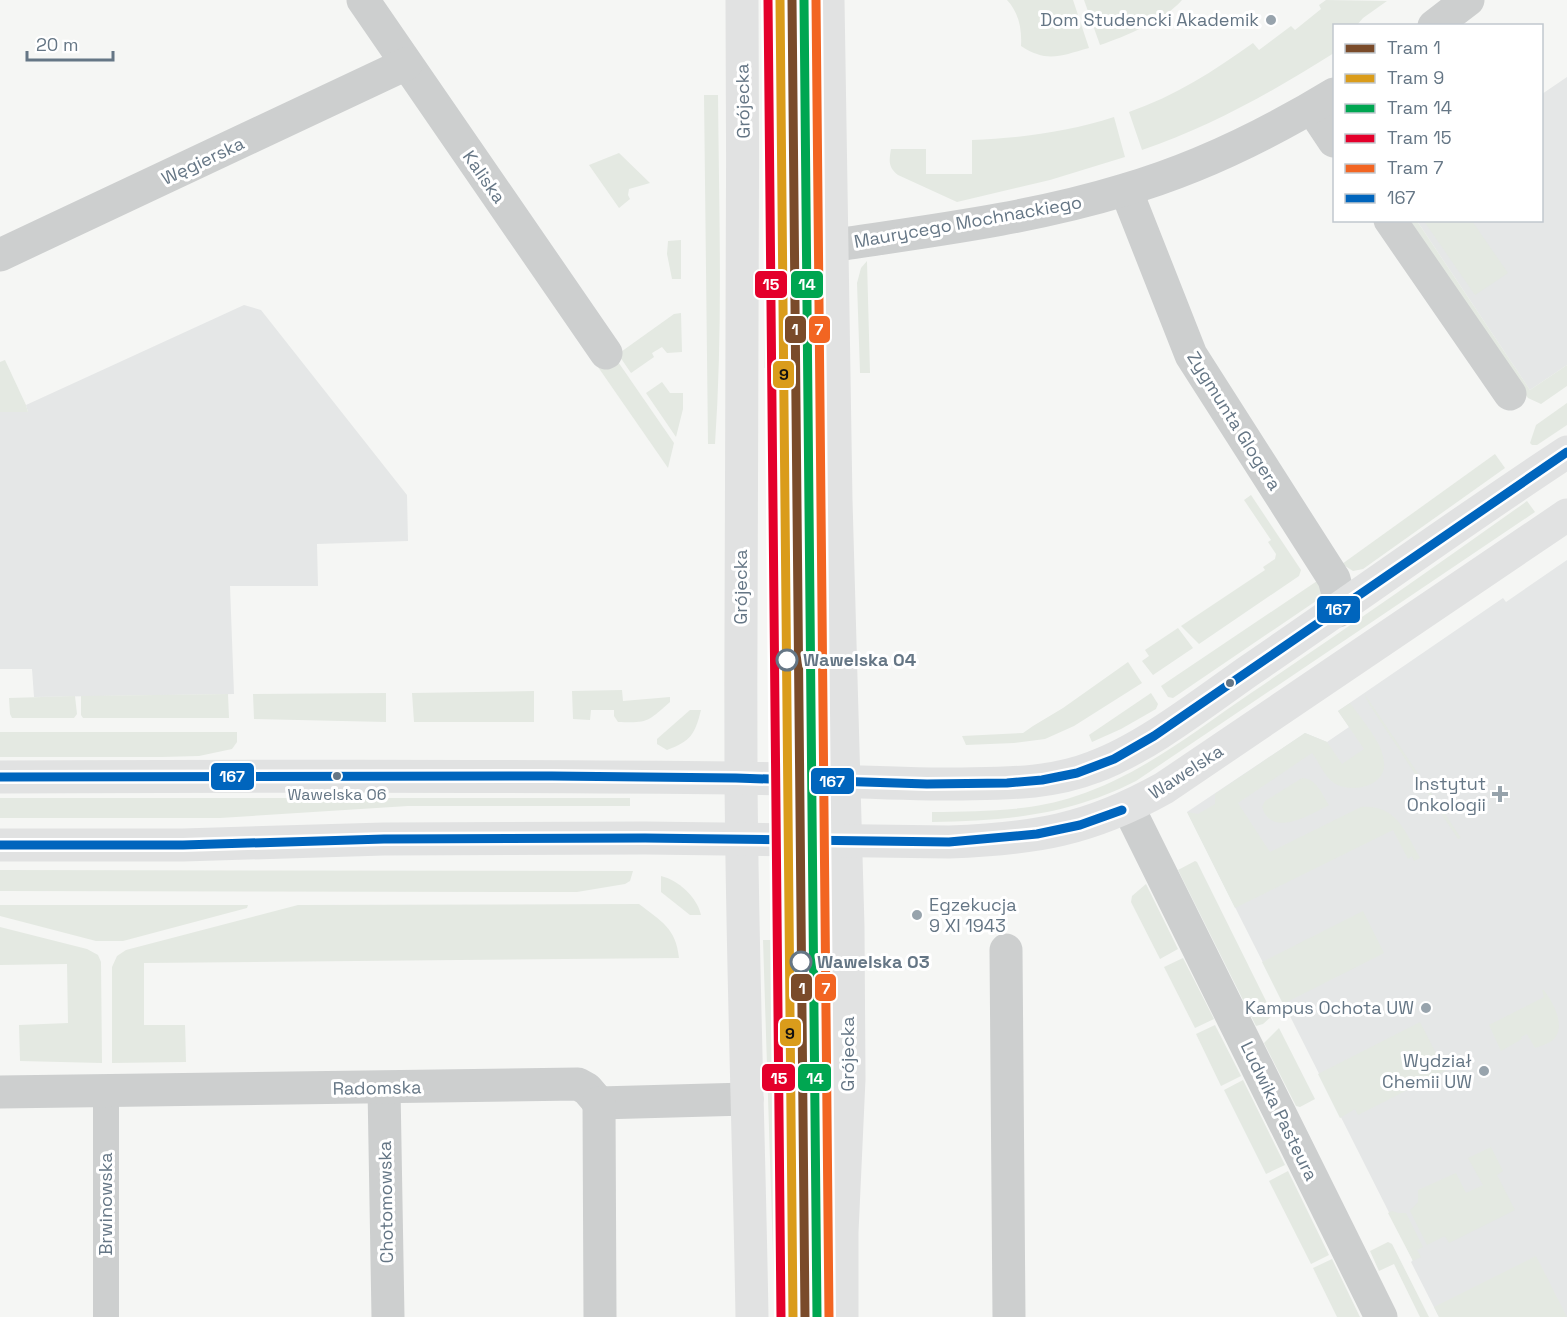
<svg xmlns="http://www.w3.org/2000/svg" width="1567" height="1317" font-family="'Space Grotesk',sans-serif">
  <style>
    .built { fill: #e5e7e7 }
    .green { fill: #e4e9e2 }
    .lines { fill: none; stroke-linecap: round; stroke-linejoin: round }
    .pedestrian { stroke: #cdcfcf; stroke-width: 26 }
    .minor { stroke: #cdcfcf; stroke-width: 33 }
    .secondary { stroke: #e1e2e2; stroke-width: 33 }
    .primary { stroke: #e1e2e2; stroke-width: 33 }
    .bus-1-casing { stroke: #fff; stroke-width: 14 }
    .bus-1 { stroke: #0065bd; stroke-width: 9 }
    .tram-1-casing { stroke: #fff; stroke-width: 14 }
    .tram-2-casing { stroke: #fff; stroke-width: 14 }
    .tram-3-casing { stroke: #fff; stroke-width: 14 }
    .tram-4-casing { stroke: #fff; stroke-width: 14 }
    .tram-5-casing { stroke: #fff; stroke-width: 14 }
    .tram-1 { stroke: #7a4b2a; stroke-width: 9 }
    .tram-2 { stroke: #da9c1b; stroke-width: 9 }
    .tram-3 { stroke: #00a651; stroke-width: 9 }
    .tram-4 { stroke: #e4002b; stroke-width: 9 }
    .tram-5 { stroke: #f26522; stroke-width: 9 }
    .poi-dot { fill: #97a3ac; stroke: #fff; stroke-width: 2 }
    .stop-dot { fill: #fff; stroke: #657685; stroke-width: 3 }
    .bus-dot { fill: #657685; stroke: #fff; stroke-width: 2 }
    .labels { text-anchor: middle; stroke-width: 6; stroke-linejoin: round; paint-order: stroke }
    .bus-label { font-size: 16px; fill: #657685; stroke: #fff }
    .poi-label { font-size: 18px; fill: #657685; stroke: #fff; text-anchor: end }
    .street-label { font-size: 18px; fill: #657685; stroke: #fff }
    .stop-label { font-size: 18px; font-weight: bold; fill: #657685; stroke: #fff; text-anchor: start }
    .line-badge { stroke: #fff; stroke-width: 2 }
    .badge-label { font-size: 16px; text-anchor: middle; font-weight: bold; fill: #fff }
    .pale-badge-label { font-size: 16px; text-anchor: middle; font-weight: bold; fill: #111 }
  </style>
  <rect width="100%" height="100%" fill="#f5f6f4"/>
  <g class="built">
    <path d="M768,0H798L804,683L776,684Z"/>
    <path d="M1567,77V365L1530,390L1417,221L1542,220V94Z"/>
    <path d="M244,305L261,310L407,495L408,541L317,544L318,586H230L234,694L34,697L32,669H0V412H28L26,405Z"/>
    <path d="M1567,560V1317H1439L1411,1262L1413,1260L1187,812L1305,733L1327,742L1349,727L1338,711L1503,598L1506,602Z"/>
    <path d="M806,709V754H778V709Z"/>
    <path d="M781,873H789L807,877L809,912H777V875Z"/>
    <path d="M778,940H806L810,1317H782Z"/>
  </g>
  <g class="green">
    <path d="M798,0H804L807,212L820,684L804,683Z"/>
    <path d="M1007,0H1073L1089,48C1060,56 1047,63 1021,46C1022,29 1019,13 1007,0Z"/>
    <path d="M1084,0H1182C1165,20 1124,37 1100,45Z"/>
    <path d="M1326,0L1387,1L1363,18L1357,25L1334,26V53C1274,91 1210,127 1142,150L1129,112C1175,96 1214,71 1253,43L1259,50L1291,26L1295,30L1321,9L1319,5Z"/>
    <path d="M704,95H718C719,211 723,328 715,444H708Z"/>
    <path d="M1114,117L1125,157L1050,180L957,202L898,175C888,167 889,161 891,149H926V174H972V140C1020,138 1068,132 1114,117Z"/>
    <path d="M770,146L773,368H764L765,147Z"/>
    <path d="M619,153L650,183L629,189L628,195L630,199L619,208L589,165Z"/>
    <path d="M1409,221H1417L1530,390L1567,365V386L1541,404L1528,398Z"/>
    <path d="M1424,221H1472L1508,273L1475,295Z"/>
    <path d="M681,240V279H672L667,254L668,241Z"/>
    <path d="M867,261L870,373H860L857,283L861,268Z"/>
    <path d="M681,313L682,352L667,353L662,347L652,353L654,357L631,373L618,354L674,314Z"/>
    <path d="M614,356L674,443L668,468L598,367Z"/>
    <path d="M5,360L26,405L28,412H0V362Z"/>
    <path d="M662,382L670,393H683V409L676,437L646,393Z"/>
    <path d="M1567,403V425L1537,445H1532L1530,443L1536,425Z"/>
    <path d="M1495,454L1505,468L1363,569L1353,571L1342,564Z"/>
    <path d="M1251,495L1301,570L1299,576L1199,644L1181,626L1265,570L1263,567L1275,559L1276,554L1268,542L1271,540L1244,500Z"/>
    <path d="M1527,501L1535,512L1136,781C1067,816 1008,820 932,822V812C981,811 1029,812 1076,796C1141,775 1195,731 1251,693C1344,630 1436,566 1527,501Z"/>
    <path d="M1323,577V594L1319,599L1173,698L1168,697L1161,686Z"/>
    <path d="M1178,628L1193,648L1153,675L1142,661L1149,656L1145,650Z"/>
    <path d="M1128,662L1142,683L1074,726L1045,739L1014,743L966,745L962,736L1023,733L1033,726L1063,708Z"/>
    <path d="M622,690L623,701L670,697V702C647,722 649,723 618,722L614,716V710H591L590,720L573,719L572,691Z"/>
    <path d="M534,691V722H414L412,693Z"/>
    <path d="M386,693V722L254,719L253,694Z"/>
    <path d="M1151,693L1158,704L1156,709L1121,729L1092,742L1089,735Z"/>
    <path d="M1364,693L1461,838L1458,839L1369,704Z"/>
    <path d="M228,694L229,718H83L81,715V696Z"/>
    <path d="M75,696L77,714L74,718H12L10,714L9,698Z"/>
    <path d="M1350,703C1358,714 1380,741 1382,753C1384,759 1385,766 1383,772C1376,789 1348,792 1334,783C1324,776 1319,762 1312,753L1238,803L1270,852L1361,807C1396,804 1405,831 1420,858L1414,861L1412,856L1408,859L1393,830L1235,908L1187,812L1198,814L1215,804V794L1305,733L1327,742L1342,764L1364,749L1338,711Z"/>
    <path d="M690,710H701C695,734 691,741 667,750L657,744V739Z"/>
    <path d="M0,732H237V742L232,749L199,756L162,757H0Z"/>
    <path d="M1302,778C1316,778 1322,794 1329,805C1311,814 1272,839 1262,807L1265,801Z"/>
    <path d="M0,798H630V806H408L220,818H0Z"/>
    <path d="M1195,861L1197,862L1273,1015L1263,1024L1256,1026L1178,870Z"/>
    <path d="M0,870L633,871L630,881L625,884L577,892L0,891Z"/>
    <path d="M661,876C678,880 697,897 701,915H690L661,892Z"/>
    <path d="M1146,884L1178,949L1160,959L1131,902L1132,896Z"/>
    <path d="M639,904C661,921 676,928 679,958L144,963V1025H185L186,1062L112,1063V967L117,956L126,950L298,905Z"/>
    <path d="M0,905H248L247,908L123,941H96L0,916Z"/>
    <path d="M1363,911L1384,953L1283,1004L1262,962Z"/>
    <path d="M0,927L87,949L98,955L101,962L102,1063L20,1061L19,1025L68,1023L67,964L0,965Z"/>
    <path d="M763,940H778L782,1317H775Z"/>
    <path d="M1183,958L1214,1019L1195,1028L1164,967Z"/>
    <path d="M1542,990H1544C1553,1003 1567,1026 1553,1040C1548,1044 1540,1046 1535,1048L1527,1034L1521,1037L1522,1039L1501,1051L1489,1025L1544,997Z"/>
    <path d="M1420,1022L1445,1071L1358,1115L1355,1109L1340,1118L1318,1074Z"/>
    <path d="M1215,1025L1241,1076L1221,1086L1196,1034Z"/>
    <path d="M1279,1028L1315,1099L1300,1107L1296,1106L1264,1043Z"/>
    <path d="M1243,1080L1285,1165L1266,1174L1224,1090Z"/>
    <path d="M1491,1147L1503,1171L1497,1175L1515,1210L1449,1243L1445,1236L1427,1245L1410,1211L1418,1202V1190L1456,1173L1466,1193L1483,1185L1468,1158Z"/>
    <path d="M1288,1171L1329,1255L1311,1264L1269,1181Z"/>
    <path d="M1392,1211L1398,1213H1406L1423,1247L1417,1250L1421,1257L1413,1261L1388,1213Z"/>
    <path d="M1388,1242L1392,1244L1429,1317H1420L1394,1264L1379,1271L1370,1251Z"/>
    <path d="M1536,1256L1567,1317H1439L1434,1307Z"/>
    <path d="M1332,1259L1360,1317H1337L1313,1268Z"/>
  </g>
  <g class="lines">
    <path class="pedestrian" d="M106,1317V1090"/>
    <g class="minor">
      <path d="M363,0L606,353"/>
      <path d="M1434,26L1468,0"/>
      <path d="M1312,108L1334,141"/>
      <path d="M1126,190L1191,355L1334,579L1338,594V611"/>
      <path d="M1390,220L1510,394"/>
      <path d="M830,246C929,231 1029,219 1124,190C1197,169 1270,133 1334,94"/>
      <path d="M0,255L406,64"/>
      <path d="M1128,807L1381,1317"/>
      <path d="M1006,950L1009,1317"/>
      <path d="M384,1088L388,1317"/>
      <path d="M0,1092L578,1084L587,1089L599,1103L747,1099"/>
      <path d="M599,1103L600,1317"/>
    </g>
    <g class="secondary">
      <path d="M742,0C744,258 740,516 741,774C742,955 749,1136 752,1317"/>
      <path d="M828,0L836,500L848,927L849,1079L842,1232V1317"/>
    </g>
    <g class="primary">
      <path d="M0,777C245,776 491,775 736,778C809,779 881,784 954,784C1002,783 1048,785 1094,767C1146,748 1204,702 1250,670C1356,598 1460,522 1567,452"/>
      <path d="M0,845H183L384,839L645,838L949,842C1034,839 1089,830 1164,788L1567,515"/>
    </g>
    <defs>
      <g id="bus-1">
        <path d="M0,777L552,776L736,778L927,784L1007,783L1042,780L1077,773L1114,759L1154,736L1567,452"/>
        <path d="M0,845H183L384,839L645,838L949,842L1037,834L1080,825L1122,810"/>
      </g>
    </defs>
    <use href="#bus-1" class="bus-1-casing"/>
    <use href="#bus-1" class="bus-1"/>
    <defs>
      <path id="tram-1" d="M792,0L805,1317"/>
      <path id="tram-2" d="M780,0L793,1317"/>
      <path id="tram-3" d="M804,0L817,1317"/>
      <path id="tram-4" d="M768,0L781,1317"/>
      <path id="tram-5" d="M816,0L829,1317"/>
    </defs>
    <use href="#tram-1" class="tram-1-casing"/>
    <use href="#tram-2" class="tram-2-casing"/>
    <use href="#tram-3" class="tram-3-casing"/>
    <use href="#tram-4" class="tram-4-casing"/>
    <use href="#tram-5" class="tram-5-casing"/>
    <use href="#tram-1" class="tram-1"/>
    <use href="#tram-2" class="tram-2"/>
    <use href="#tram-3" class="tram-3"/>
    <use href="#tram-4" class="tram-4"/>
    <use href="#tram-5" class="tram-5"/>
  </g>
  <g class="poi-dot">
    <circle cx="1271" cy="20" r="6"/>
    <path d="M1497 785h6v6h6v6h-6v6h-6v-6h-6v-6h6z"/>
    <circle cx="917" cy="915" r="6"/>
    <circle cx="1426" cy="1008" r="6"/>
    <circle cx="1484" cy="1071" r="6"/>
  </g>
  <g class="stop-dot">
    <circle cx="787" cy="660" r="10"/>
    <circle cx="801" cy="962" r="10"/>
  </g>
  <g class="bus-dot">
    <circle cx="1230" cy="683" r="5"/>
    <circle cx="337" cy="776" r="5"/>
  </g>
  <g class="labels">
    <g class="bus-label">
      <text x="337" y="800">Wawelska 06</text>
    </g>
    <g class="poi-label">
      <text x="1259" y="26">Dom Studencki Akademik</text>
      <text x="1486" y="790">Instytut<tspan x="1486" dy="21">Onkologii</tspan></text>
      <text x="929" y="911" text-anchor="start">Egzekucja<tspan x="929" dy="21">9 XI 1943</tspan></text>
      <text x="1414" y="1014">Kampus Ochota UW</text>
      <text x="1472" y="1067">Wydział<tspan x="1472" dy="21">Chemii UW</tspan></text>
    </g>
    <g class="street-label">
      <text transform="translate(743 101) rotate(-91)" y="6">Grójecka</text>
      <text transform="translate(203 161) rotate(-25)" y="6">Węgierska</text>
      <text transform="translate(484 177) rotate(55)" y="6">Kaliska</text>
      <text transform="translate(968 222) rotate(-10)" y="6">Maurycego Mochnackiego</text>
      <text transform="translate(1234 421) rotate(58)" y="6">Zygmunta Glogera</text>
      <text transform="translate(741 587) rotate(-90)" y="6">Grójecka</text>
      <text transform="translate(1186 772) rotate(-33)" y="6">Wawelska</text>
      <text transform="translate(848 1054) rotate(-90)" y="6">Grójecka</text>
      <text transform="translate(377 1088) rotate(-1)" y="6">Radomska</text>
      <text transform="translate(1279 1111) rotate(64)" y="6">Ludwika Pasteura</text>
      <text transform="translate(386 1202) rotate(-91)" y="6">Chotomowska</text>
      <text transform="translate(106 1204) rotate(-90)" y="6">Brwinowska</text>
    </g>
    <g class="stop-label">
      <text x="803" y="666">Wawelska 04</text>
      <text x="817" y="968">Wawelska 03</text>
    </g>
  </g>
  <g class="line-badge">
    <rect x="754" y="270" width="34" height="29" rx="6" fill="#e4002b"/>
    <rect x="790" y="270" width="34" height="29" rx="6" fill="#00a651"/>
    <rect x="784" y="315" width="23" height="29" rx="6" fill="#7a4b2a"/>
    <rect x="808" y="315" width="23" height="29" rx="6" fill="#f26522"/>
    <rect x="772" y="360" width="23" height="29" rx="6" fill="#da9c1b"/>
    <rect x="1316" y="595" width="45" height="29" rx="6" fill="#0065bd"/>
    <rect x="210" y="762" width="45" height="29" rx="6" fill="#0065bd"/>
    <rect x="810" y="767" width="45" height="28" rx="6" fill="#0065bd"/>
    <rect x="790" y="973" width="23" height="29" rx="6" fill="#7a4b2a"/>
    <rect x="814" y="973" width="23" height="29" rx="6" fill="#f26522"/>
    <rect x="779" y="1018" width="23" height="29" rx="6" fill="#da9c1b"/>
    <rect x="761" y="1063" width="35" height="29" rx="6" fill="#e4002b"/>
    <rect x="797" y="1063" width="35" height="29" rx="6" fill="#00a651"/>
  </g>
  <g class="badge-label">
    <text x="771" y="290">15</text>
    <text x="807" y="290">14</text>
    <text x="795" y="335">1</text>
    <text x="819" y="335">7</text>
    <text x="1338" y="615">167</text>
    <text x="232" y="782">167</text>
    <text x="832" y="787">167</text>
    <text x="802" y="994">1</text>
    <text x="826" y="994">7</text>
    <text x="779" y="1084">15</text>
    <text x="815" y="1084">14</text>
  </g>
  <g class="pale-badge-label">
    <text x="784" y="380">9</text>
    <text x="790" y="1039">9</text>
  </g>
  <rect x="1333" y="24" width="210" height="198" fill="#ffffff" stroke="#c1c8ce" stroke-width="1.5"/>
  <rect x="1345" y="44" width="30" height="9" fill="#7a4b2a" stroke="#c1c8ce" stroke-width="1.5"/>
  <text x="1387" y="54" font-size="18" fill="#657685">Tram 1</text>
  <rect x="1345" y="74" width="30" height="9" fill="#da9c1b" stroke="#c1c8ce" stroke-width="1.5"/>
  <text x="1387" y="84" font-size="18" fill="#657685">Tram 9</text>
  <rect x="1345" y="104" width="30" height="9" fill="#00a651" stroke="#c1c8ce" stroke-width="1.5"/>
  <text x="1387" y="114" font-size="18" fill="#657685">Tram 14</text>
  <rect x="1345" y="134" width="30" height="9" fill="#e4002b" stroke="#c1c8ce" stroke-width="1.5"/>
  <text x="1387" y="144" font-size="18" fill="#657685">Tram 15</text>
  <rect x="1345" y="164" width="30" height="9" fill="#f26522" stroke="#c1c8ce" stroke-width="1.5"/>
  <text x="1387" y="174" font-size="18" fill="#657685">Tram 7</text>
  <rect x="1345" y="194" width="30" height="9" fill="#0065bd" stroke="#c1c8ce" stroke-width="1.5"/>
  <text x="1387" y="204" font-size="18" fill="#657685">167</text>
  <path d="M27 51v9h86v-9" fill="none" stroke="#657685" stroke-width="3"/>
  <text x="36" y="51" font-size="18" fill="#657685" stroke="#ffffff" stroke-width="4.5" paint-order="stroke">20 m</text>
</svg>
